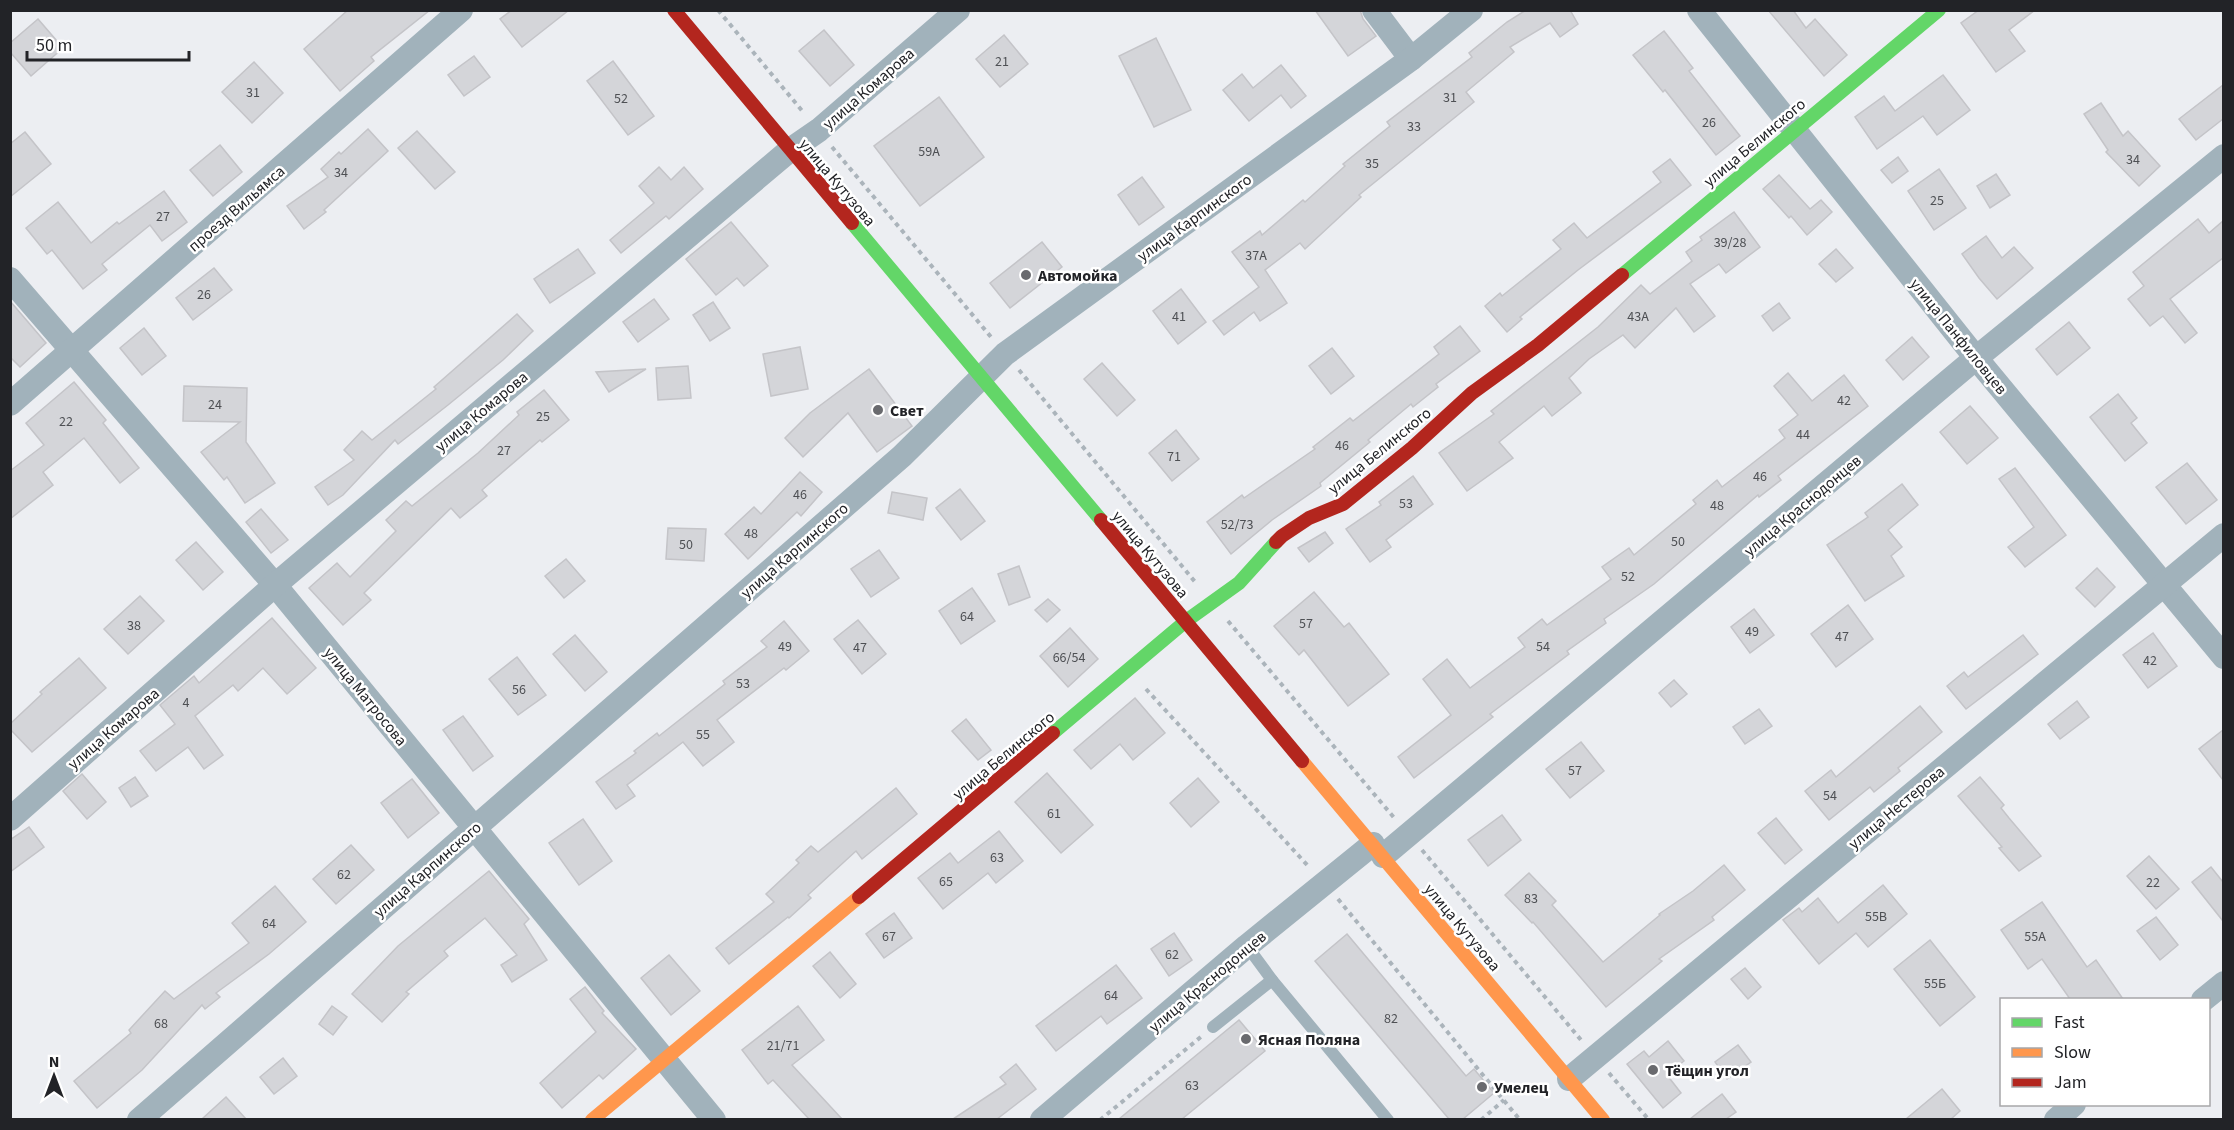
<svg xmlns="http://www.w3.org/2000/svg" width="2234" height="1130" font-family="'Source Sans 3',sans-serif">
  <style>
    .building { fill: #d4d5d9; stroke: #c4c4c8; stroke-width: 1.5 }
    .lines { fill: none; stroke-linecap: round; stroke-linejoin: round }
    .path { stroke: #abb4bb; stroke-width: 4; stroke-dasharray: 4.5 4.5; stroke-linecap: butt }
    .lane { stroke: #a1b2bb; stroke-width: 12 }
    .street { stroke: #a1b2bb; stroke-width: 24 }
    .fast { stroke: #63d668; stroke-width: 14 }
    .slow { stroke: #ff974d; stroke-width: 14 }
    .jam { stroke: #b3261e; stroke-width: 14 }
    .poi-dot { fill: #696a6e; stroke: #fff; stroke-width: 2 }
    .labels { text-anchor: middle; stroke-width: 5; stroke-linejoin: round; paint-order: stroke }
    .number-label { font-size: 14px; fill: #4e5054 }
    .street-label { font-size: 16px; fill: #222327; stroke: #fff }
    .poi-label { font-size: 16px; font-weight: bold; fill: #222327; stroke: #fff; text-anchor: start }
  </style>
  <rect width="100%" height="100%" fill="#eceef2"/>
  <g class="building">
    <path d="M348,10H430L371,57L374,61L340,91L304,49Z"/>
    <path d="M512,10H569L522,47L500,19Z"/>
    <path d="M1315,10H1360L1363,19L1376,36L1348,56Z"/>
    <path d="M1526,10H1570L1578,24L1560,37L1550,23L1510,47L1514,52L1466,92L1474,102L1359,195L1361,197L1305,249L1300,243L1265,270L1287,303L1260,321L1254,312L1224,335L1213,321L1259,287L1232,252L1260,231L1262,235L1303,200L1305,202L1345,166L1343,164L1390,126L1387,122L1472,57L1469,53L1507,22Z"/>
    <path d="M1768,10H1793L1806,28L1815,19L1847,55L1824,76Z"/>
    <path d="M1979,10H2035L2009,30L2025,51L1996,72L1961,23Z"/>
    <path d="M38,19L63,48L31,76L10,52V43Z"/>
    <path d="M824,30L854,65L830,86L799,51Z"/>
    <path d="M1664,31L1693,68L1689,71L1740,136L1716,155L1665,90L1663,92L1633,55Z"/>
    <path d="M1004,35L1028,64L1000,87L976,59Z"/>
    <path d="M1156,38L1191,110L1154,127L1119,56Z"/>
    <path d="M474,56L490,77L464,96L448,75Z"/>
    <path d="M613,61L654,116L628,135L587,81Z"/>
    <path d="M254,62L283,93L252,123L222,92Z"/>
    <path d="M1281,65L1306,96L1291,108L1281,95L1249,121L1223,90L1242,74L1253,88Z"/>
    <path d="M1943,75L1970,110L1937,135L1923,116L1877,149L1855,117L1884,96L1895,111Z"/>
    <path d="M2223,85V119L2196,140L2179,119Z"/>
    <path d="M939,97L984,157L920,206L874,146Z"/>
    <path d="M2101,103L2123,136L2128,131L2160,166L2139,186L2106,152L2108,150L2084,114Z"/>
    <path d="M368,129L388,151L324,210L326,212L304,229L287,206L328,177L321,169L339,152L341,154Z"/>
    <path d="M417,131L455,172L435,189L398,148Z"/>
    <path d="M25,132L51,164L10,197V144Z"/>
    <path d="M220,145L242,172L213,196L190,170Z"/>
    <path d="M1898,157L1908,171L1892,183L1881,170Z"/>
    <path d="M1670,159L1691,185L1578,270L1520,317L1522,319L1507,332L1485,306L1500,293L1502,296L1561,249L1553,240L1574,223L1587,238L1661,182L1653,172Z"/>
    <path d="M659,167L671,180L684,167L703,189L669,219L666,216L621,253L610,240L654,203L639,186Z"/>
    <path d="M1939,169L1966,208L1934,230L1908,191Z"/>
    <path d="M1996,174L2010,195L1990,208L1977,186Z"/>
    <path d="M1779,175L1810,209L1821,200L1832,212L1807,235L1791,216L1789,218L1763,189Z"/>
    <path d="M1142,177L1164,207L1139,225L1118,195Z"/>
    <path d="M164,191L187,222L162,241L150,225L102,264L107,270L83,289L52,250L47,254L26,228L58,202L91,243L117,222L119,224Z"/>
    <path d="M1734,212L1760,247L1726,273L1719,264L1690,284L1715,316L1694,332L1676,308L1635,348L1623,335L1589,359L1569,378L1581,393L1552,416L1544,406L1499,442L1513,458L1467,491L1439,453L1494,414L1491,411L1598,327L1641,285L1650,294L1692,261L1686,252L1702,240L1700,237Z"/>
    <path d="M2198,219L2209,233L2223,221V258L2170,299L2197,333L2185,343L2163,316L2150,326L2128,299L2144,286L2133,272Z"/>
    <path d="M731,222L768,266L744,286L737,278L716,295L686,259Z"/>
    <path d="M1986,236L2002,258L2014,247L2033,268L1997,299L1979,278L1962,254Z"/>
    <path d="M1042,242L1062,267L1010,308L990,283Z"/>
    <path d="M578,249L595,273L550,303L534,279Z"/>
    <path d="M1836,249L1853,268L1836,282L1819,264Z"/>
    <path d="M214,268L232,290L193,320L176,298Z"/>
    <path d="M1181,289L1206,322L1178,344L1153,311Z"/>
    <path d="M654,299L669,319L638,342L623,322Z"/>
    <path d="M10,301L46,343L20,367L10,357Z"/>
    <path d="M713,302L730,328L710,341L693,315Z"/>
    <path d="M1779,303L1790,318L1773,331L1762,316Z"/>
    <path d="M517,314L533,331L503,360L448,405L398,444L395,440L343,495L328,505L315,487L354,460L344,450L362,431L372,440L436,389L434,387Z"/>
    <path d="M2069,322L2090,348L2057,375L2036,349Z"/>
    <path d="M1460,326L1480,351L1436,384L1438,387L1413,407L1411,404L1368,440L1370,442L1320,483L1321,486L1272,520L1231,554L1207,522L1242,495L1244,498L1315,449L1313,447L1350,418L1353,421L1439,354L1434,347Z"/>
    <path d="M144,328L166,356L142,375L120,348Z"/>
    <path d="M1912,337L1929,357L1903,380L1886,360Z"/>
    <path d="M800,347L808,389L771,396L763,354Z"/>
    <path d="M1332,348L1354,376L1331,394L1309,366Z"/>
    <path d="M1102,363L1135,400L1117,416L1084,379Z"/>
    <path d="M688,366L691,398L658,400L656,368Z"/>
    <path d="M646,369L609,392L596,372Z"/>
    <path d="M869,369L912,426L877,452L848,413L803,457L785,438L810,413Z"/>
    <path d="M1788,373L1812,401L1844,375L1868,406L1778,476L1781,480L1759,497L1758,495L1654,584L1604,619L1606,623L1567,651L1569,654L1490,714L1493,717L1414,778L1398,757L1451,715L1423,679L1447,659L1470,688L1525,647L1518,638L1542,619L1547,625L1611,579L1602,567L1629,548L1634,555L1696,504L1693,500L1717,480L1722,487L1785,438L1779,430L1798,415L1774,386Z"/>
    <path d="M74,382L106,420L103,423L139,468L120,483L84,438L43,472L53,485L10,519V471L44,445L26,423Z"/>
    <path d="M184,386L247,388L246,442L275,483L245,503L227,477L224,480L201,452L240,422L183,421Z"/>
    <path d="M544,390L569,420L542,442L540,440L482,490L487,496L460,518L451,508L364,593L371,600L343,625L309,588L337,563L350,577L396,531L386,520L406,501L412,506L478,453L519,415L517,412Z"/>
    <path d="M2118,394L2137,418L2131,423L2147,443L2125,461L2090,417Z"/>
    <path d="M1970,406L1998,438L1967,464L1940,432Z"/>
    <path d="M1176,430L1199,459L1172,481L1149,453Z"/>
    <path d="M2187,463L2217,500L2186,524L2156,487Z"/>
    <path d="M2015,468L2066,535L2025,567L2008,547L2034,527L1999,479Z"/>
    <path d="M800,472L822,492L801,516L797,512L748,559L725,534L754,507L761,514Z"/>
    <path d="M1413,476L1433,504L1386,540L1391,547L1370,562L1346,529L1381,505L1379,502Z"/>
    <path d="M1902,484L1918,505L1888,530L1902,547L1891,556L1904,576L1865,601L1827,545L1868,517L1865,513Z"/>
    <path d="M960,489L985,521L961,540L936,508Z"/>
    <path d="M892,492L927,498L923,520L888,513Z"/>
    <path d="M261,509L288,540L271,553L246,522Z"/>
    <path d="M668,528L706,529L704,561L666,559Z"/>
    <path d="M1325,532L1333,543L1309,562L1298,548Z"/>
    <path d="M196,542L223,572L203,590L176,560Z"/>
    <path d="M879,550L899,578L871,597L851,569Z"/>
    <path d="M566,559L585,581L564,598L545,576Z"/>
    <path d="M1019,566L1030,597L1009,605L998,574Z"/>
    <path d="M2097,568L2115,587L2095,607L2076,588Z"/>
    <path d="M972,588L995,621L961,644L939,611Z"/>
    <path d="M1314,592L1344,627L1349,623L1389,674L1348,706L1304,650L1299,655L1274,626Z"/>
    <path d="M140,596L164,621L128,654L104,629Z"/>
    <path d="M1048,599L1060,610L1047,622L1035,610Z"/>
    <path d="M1848,605L1873,639L1836,667L1811,634Z"/>
    <path d="M1754,609L1774,635L1750,653L1731,627Z"/>
    <path d="M272,618L316,668L287,694L263,668L238,691L233,685L195,716L223,755L204,769L188,747L156,771L140,751L175,724L160,705L194,676L199,683Z"/>
    <path d="M858,620L886,654L862,674L834,639Z"/>
    <path d="M784,621L809,651L786,670L784,668L717,720L734,742L703,766L683,742L627,785L635,796L616,809L596,782L636,753L634,751L657,733L659,736L725,684L723,681L767,647L761,641Z"/>
    <path d="M1070,628L1098,659L1068,687L1040,656Z"/>
    <path d="M2153,633L2177,666L2148,688L2123,655Z"/>
    <path d="M575,635L607,672L585,691L553,654Z"/>
    <path d="M2023,635L2038,654L1966,709L1947,686L1964,672L1968,677Z"/>
    <path d="M517,657L546,695L518,715L489,679Z"/>
    <path d="M79,658L106,688L32,752L10,729V724L42,694L40,692Z"/>
    <path d="M1674,680L1687,694L1671,707L1659,693Z"/>
    <path d="M1135,698L1165,733L1133,760L1120,744L1091,769L1074,750Z"/>
    <path d="M2077,701L2089,717L2060,739L2048,724Z"/>
    <path d="M1920,706L1942,732L1898,768L1900,771L1874,792L1870,787L1829,820L1805,791L1831,770L1836,777Z"/>
    <path d="M1759,709L1772,726L1745,744L1733,727Z"/>
    <path d="M463,716L493,756L473,771L443,730Z"/>
    <path d="M966,719L991,750L978,760L952,731Z"/>
    <path d="M2223,730V780L2199,749Z"/>
    <path d="M1581,742L1604,771L1570,798L1546,769Z"/>
    <path d="M1047,773L1093,825L1061,853L1015,802Z"/>
    <path d="M82,774L106,802L87,819L63,791Z"/>
    <path d="M135,777L148,796L131,807L119,788Z"/>
    <path d="M1980,777L2004,805L2001,808L2009,818L2041,856L2019,871L1999,848L2002,847L1958,796Z"/>
    <path d="M1198,778L1219,802L1191,827L1170,803Z"/>
    <path d="M412,779L439,813L408,838L381,803Z"/>
    <path d="M896,788L917,814L862,859L856,851L808,895L811,898L789,918L788,917L729,964L716,948L774,902L766,894L799,863L796,860L811,846L818,852Z"/>
    <path d="M1502,815L1521,840L1488,866L1468,840Z"/>
    <path d="M1776,818L1802,850L1785,864L1758,833Z"/>
    <path d="M583,819L612,861L579,885L549,843Z"/>
    <path d="M29,827L44,847L10,872V840Z"/>
    <path d="M999,831L1023,861L996,883L988,873L943,909L918,878L950,853L958,863Z"/>
    <path d="M351,845L374,870L336,904L313,879Z"/>
    <path d="M2149,856L2179,889L2156,909L2127,876Z"/>
    <path d="M1724,865L1745,890L1712,917L1714,920L1659,959L1662,961L1606,1007L1533,922L1532,923L1505,895L1529,873L1556,901L1552,905L1603,962L1660,915L1659,914L1693,891Z"/>
    <path d="M2211,867L2223,882V921L2192,882Z"/>
    <path d="M489,871L529,919L524,924L547,960L512,982L501,965L517,955L485,918L444,951L448,956L406,992L409,994L382,1022L352,994L398,946Z"/>
    <path d="M1883,885L1907,914L1868,947L1856,933L1819,964L1783,920L1799,908L1802,912L1818,898L1838,923Z"/>
    <path d="M275,886L306,922L269,954L216,993L220,997L205,1009L202,1005L142,1070L97,1108L74,1081L131,1033L129,1030L165,991L174,999L249,943L232,923Z"/>
    <path d="M2042,902L2087,967L2096,960L2123,999H2070L2042,959L2028,969L2001,930Z"/>
    <path d="M894,913L912,938L884,958L866,934Z"/>
    <path d="M2156,917L2178,945L2160,960L2137,931Z"/>
    <path d="M1174,933L1192,960L1169,976L1151,949Z"/>
    <path d="M1347,934L1466,1076L1474,1069L1494,1093L1463,1119H1449L1315,961Z"/>
    <path d="M1930,940L1975,997L1940,1026L1894,969Z"/>
    <path d="M830,952L856,984L840,998L813,966Z"/>
    <path d="M669,955L700,991L671,1015L641,978Z"/>
    <path d="M1116,965L1142,998L1107,1024L1101,1016L1056,1051L1036,1026Z"/>
    <path d="M1745,968L1761,987L1748,999L1731,979Z"/>
    <path d="M585,987L604,1011L602,1013L636,1049L603,1079L599,1075L562,1108L540,1083L596,1032L570,999Z"/>
    <path d="M332,1006L347,1017L333,1035L319,1024Z"/>
    <path d="M798,1006L824,1040L792,1065L842,1119H809L773,1080L768,1084L742,1050Z"/>
    <path d="M1239,1020L1265,1051L1182,1119H1119Z"/>
    <path d="M1668,1041L1684,1061L1667,1075L1681,1093L1663,1108L1627,1064L1644,1051L1649,1057Z"/>
    <path d="M1738,1045L1751,1062L1727,1079L1715,1062Z"/>
    <path d="M283,1058L297,1076L274,1094L260,1077Z"/>
    <path d="M1016,1064L1036,1089L997,1119H953L1006,1084L1000,1077Z"/>
    <path d="M1942,1089L1960,1111L1951,1119H1906Z"/>
    <path d="M1722,1094L1736,1112L1726,1119H1690Z"/>
    <path d="M226,1097L246,1119H202Z"/>
  </g>
  <g class="lines">
    <g class="path">
      <path d="M718,10L804,113"/>
      <path d="M832,147L991,337"/>
      <path d="M1019,370L1196,583"/>
      <path d="M1228,621L1396,820"/>
      <path d="M1146,689L1309,867"/>
      <path d="M1422,850L1581,1040"/>
      <path d="M1338,899L1520,1120"/>
      <path d="M1609,1073L1649,1120"/>
      <path d="M1100,1120L1202,1036"/>
      <path d="M1481,1120L1504,1100"/>
    </g>
    <g class="lane">
      <path d="M1247,946L1272,980L1388,1120"/>
      <path d="M1213,1027L1272,980"/>
    </g>
    <g class="street">
      <path d="M1374,10L1411,59"/>
      <path d="M1699,10L1976,358L2224,657"/>
      <path d="M10,279L275,585L714,1120"/>
      <path d="M10,404L461,10"/>
      <path d="M10,819L275,585L790,150L819,130L958,10"/>
      <path d="M1383,856L1976,358L2224,156"/>
      <path d="M2203,1000L2224,983"/>
      <path d="M1569,1079L2224,535"/>
      <path d="M139,1120L902,456L1005,354L1411,59L1471,10"/>
      <path d="M1042,1120L1247,946L1373,844"/>
      <path d="M2056,1120L2074,1104"/>
    </g>
    <g class="fast">
      <path d="M852,223L1101,520"/>
      <path d="M1622,275L1939,10"/>
      <path d="M1053,733L1186,621L1239,583L1276,542"/>
    </g>
    <g class="slow">
      <path d="M1302,761L1603,1120"/>
      <path d="M592,1120L859,897"/>
    </g>
    <g class="jam">
      <path d="M674,10L852,223"/>
      <path d="M1101,520L1302,761"/>
      <path d="M1276,542L1282,536L1309,518L1343,504L1412,448L1472,393L1538,345L1622,275"/>
      <path d="M859,897L1053,733"/>
    </g>
  </g>
  <g class="poi-dot">
    <circle cx="1026" cy="275" r="6"/>
    <circle cx="878" cy="410" r="6"/>
    <circle cx="1246" cy="1039" r="6"/>
    <circle cx="1653" cy="1070" r="6"/>
    <circle cx="1482" cy="1087" r="6"/>
  </g>
  <g class="labels">
    <g class="number-label">
      <text x="1002" y="66">21</text>
      <text x="253" y="97">31</text>
      <text x="1450" y="102">31</text>
      <text x="621" y="103">52</text>
      <text x="1709" y="127">26</text>
      <text x="1414" y="131">33</text>
      <text x="929" y="156">59А</text>
      <text x="2133" y="164">34</text>
      <text x="1372" y="168">35</text>
      <text x="341" y="177">34</text>
      <text x="1937" y="205">25</text>
      <text x="163" y="221">27</text>
      <text x="1730" y="247">39/28</text>
      <text x="1256" y="260">37А</text>
      <text x="204" y="299">26</text>
      <text x="1179" y="321">41</text>
      <text x="1638" y="321">43А</text>
      <text x="1844" y="405">42</text>
      <text x="215" y="409">24</text>
      <text x="543" y="421">25</text>
      <text x="66" y="426">22</text>
      <text x="1803" y="439">44</text>
      <text x="1342" y="450">46</text>
      <text x="504" y="455">27</text>
      <text x="1174" y="461">71</text>
      <text x="1760" y="481">46</text>
      <text x="800" y="499">46</text>
      <text x="1406" y="508">53</text>
      <text x="1717" y="510">48</text>
      <text x="1237" y="529">52/73</text>
      <text x="751" y="538">48</text>
      <text x="1678" y="546">50</text>
      <text x="686" y="549">50</text>
      <text x="1628" y="581">52</text>
      <text x="967" y="621">64</text>
      <text x="1306" y="628">57</text>
      <text x="134" y="630">38</text>
      <text x="1752" y="636">49</text>
      <text x="1842" y="641">47</text>
      <text x="785" y="651">49</text>
      <text x="1543" y="651">54</text>
      <text x="860" y="652">47</text>
      <text x="1069" y="662">66/54</text>
      <text x="2150" y="665">42</text>
      <text x="743" y="688">53</text>
      <text x="519" y="694">56</text>
      <text x="186" y="707">4</text>
      <text x="703" y="739">55</text>
      <text x="1575" y="775">57</text>
      <text x="1830" y="800">54</text>
      <text x="1054" y="818">61</text>
      <text x="997" y="862">63</text>
      <text x="344" y="879">62</text>
      <text x="946" y="886">65</text>
      <text x="2153" y="887">22</text>
      <text x="1531" y="903">83</text>
      <text x="1876" y="921">55В</text>
      <text x="269" y="928">64</text>
      <text x="889" y="941">67</text>
      <text x="2035" y="941">55А</text>
      <text x="1172" y="959">62</text>
      <text x="1935" y="988">55Б</text>
      <text x="1111" y="1000">64</text>
      <text x="1391" y="1023">82</text>
      <text x="161" y="1028">68</text>
      <text x="783" y="1050">21/71</text>
      <text x="1192" y="1090">63</text>
    </g>
    <g class="street-label">
      <text transform="translate(868 88) rotate(-41)" y="6">улица Комарова</text>
      <text transform="translate(1754 142) rotate(-40)" y="6">улица Белинского</text>
      <text transform="translate(838 182) rotate(50)" y="6">улица Кутузова</text>
      <text transform="translate(236 208) rotate(-41)" y="6">проезд Вильямса</text>
      <text transform="translate(1194 217) rotate(-36)" y="6">улица Карпинского</text>
      <text transform="translate(1959 336) rotate(51)" y="6">улица Панфиловцев</text>
      <text transform="translate(481 411) rotate(-40)" y="6">улица Комарова</text>
      <text transform="translate(1379 450) rotate(-39)" y="6">улица Белинского</text>
      <text transform="translate(1802 505) rotate(-40)" y="6">улица Краснодонцев</text>
      <text transform="translate(794 550) rotate(-41)" y="6">улица Карпинского</text>
      <text transform="translate(1151 554) rotate(50)" y="6">улица Кутузова</text>
      <text transform="translate(366 696) rotate(51)" y="6">улица Матросова</text>
      <text transform="translate(113 728) rotate(-41)" y="6">улица Комарова</text>
      <text transform="translate(1003 755) rotate(-40)" y="6">улица Белинского</text>
      <text transform="translate(1896 807) rotate(-40)" y="6">улица Нестерова</text>
      <text transform="translate(427 869) rotate(-41)" y="6">улица Карпинского</text>
      <text transform="translate(1463 927) rotate(50)" y="6">улица Кутузова</text>
      <text transform="translate(1207 981) rotate(-40)" y="6">улица Краснодонцев</text>
    </g>
    <g class="poi-label">
      <text x="1038" y="281">Автомойка</text>
      <text x="890" y="416">Свет</text>
      <text x="1258" y="1045">Ясная Поляна</text>
      <text x="1665" y="1076">Тёщин угол</text>
      <text x="1494" y="1093">Умелец</text>
    </g>
  </g>
  <rect width="2234" height="1130" fill="none" stroke="#222327" stroke-width="24"/>
  <rect x="2000" y="998" width="210" height="108" fill="#ffffff" stroke="#a7a7a9" stroke-width="1.5"/>
  <rect x="2012" y="1018" width="30" height="9" fill="#63d668" stroke="#a7a7a9" stroke-width="1.5"/>
  <text x="2054" y="1028" font-size="18" fill="#222327">Fast</text>
  <rect x="2012" y="1048" width="30" height="9" fill="#ff974d" stroke="#a7a7a9" stroke-width="1.5"/>
  <text x="2054" y="1058" font-size="18" fill="#222327">Slow</text>
  <rect x="2012" y="1078" width="30" height="9" fill="#b3261e" stroke="#a7a7a9" stroke-width="1.5"/>
  <text x="2054" y="1088" font-size="18" fill="#222327">Jam</text>
  <g transform="translate(54 1076)" stroke="#ffffff" stroke-width="4.5" paint-order="stroke">
  <path d="M0-4.5L10 22L0 15L-10 22Z" fill="#222327"/>
  <text y="-9" font-size="16" font-weight="bold" text-anchor="middle" fill="#222327">N</text>
  </g>
  <path d="M27 51v9h162v-9" fill="none" stroke="#222327" stroke-width="3"/>
  <text x="36" y="51" font-size="18" fill="#222327" stroke="#ffffff" stroke-width="4.5" paint-order="stroke">50 m</text>
</svg>
